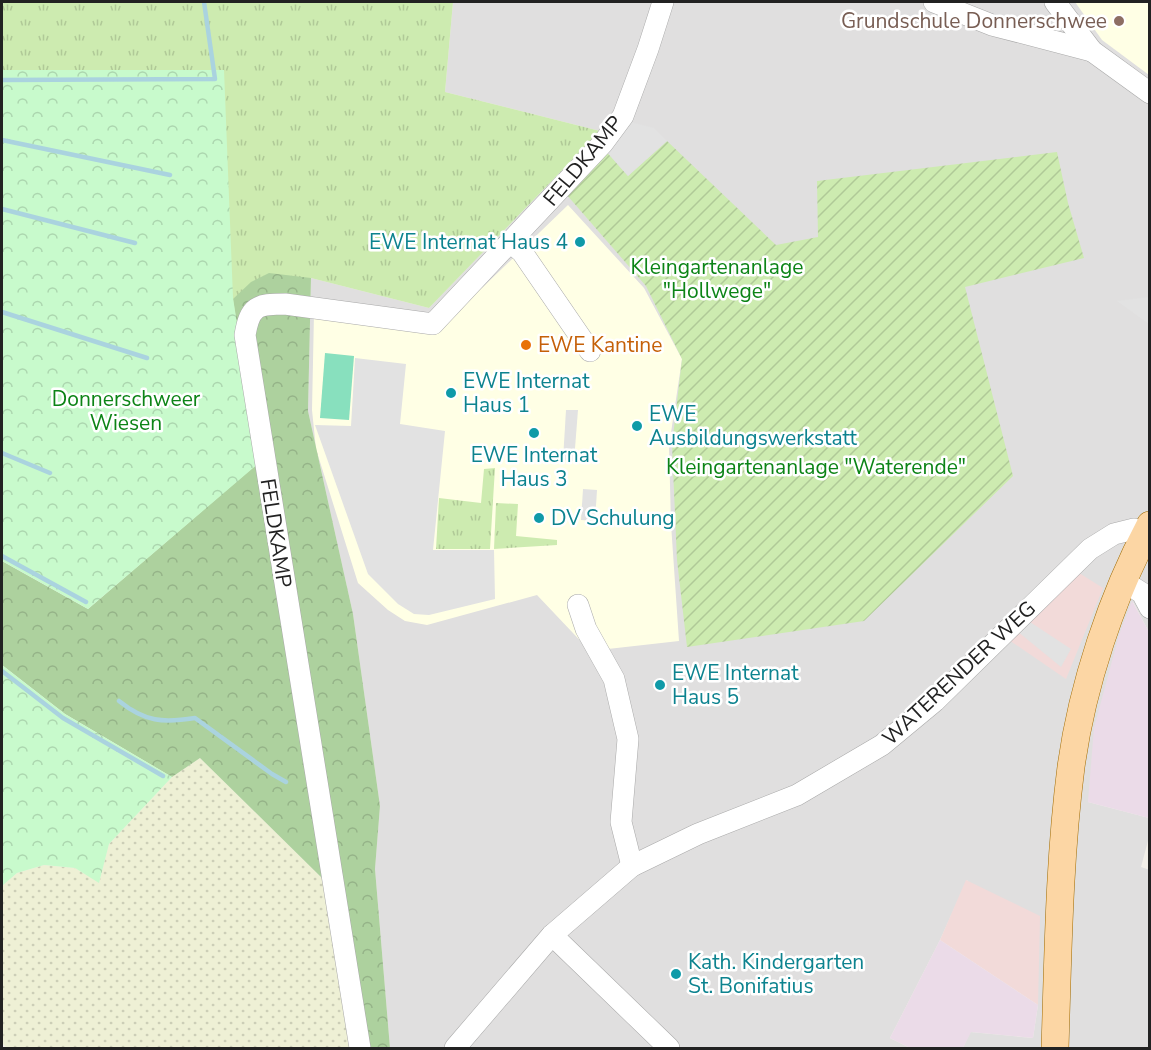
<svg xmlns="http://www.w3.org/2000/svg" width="1151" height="1050" font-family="'Nunito Sans',sans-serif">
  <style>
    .residential { fill: #e0dfdf }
    .commercial { fill: #f2dad9 }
    .industrial { fill: #ebdbe8 }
    .education { fill: #ffffe5 }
    .farmland { fill: url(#farmland-dots) }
    .grass { fill: url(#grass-tufts) }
    .forest { fill: url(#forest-crowns) }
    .park { fill: url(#park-crowns) }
    .garden { fill: url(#garden-furrows) }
    .pitch { fill: #88e0be }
    .parking { fill: #e2e2e2 }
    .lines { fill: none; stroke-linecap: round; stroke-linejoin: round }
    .stream { stroke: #aad3df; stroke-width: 4.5 }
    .minor-casing { stroke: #a9a9a9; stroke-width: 22 }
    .major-casing { stroke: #a06b00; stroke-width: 28 }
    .minor { stroke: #fff; stroke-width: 21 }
    .major { stroke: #fcd6a4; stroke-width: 27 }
    .education-dot { fill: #8d6e63; stroke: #fff; stroke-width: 2 }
    .culture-dot { fill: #0f9aa8; stroke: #fff; stroke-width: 2 }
    .food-dot { fill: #e8710a; stroke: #fff; stroke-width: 2 }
    .labels { text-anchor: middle; stroke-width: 5; stroke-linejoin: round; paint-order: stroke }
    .education-label { font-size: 21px; fill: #785e54; stroke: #fff; text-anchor: end }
    .street-label { font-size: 21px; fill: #222; stroke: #fff }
    .culture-label { font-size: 21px; fill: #0d838f; stroke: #fff; text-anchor: start }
    .park-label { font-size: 21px; fill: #0c8416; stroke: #fff }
    .food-label { font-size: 21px; fill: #c56008; stroke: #fff; text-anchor: start }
  </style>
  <defs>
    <pattern id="farmland-dots" width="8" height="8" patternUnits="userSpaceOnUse" patternTransform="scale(1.5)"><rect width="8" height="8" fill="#eef0d5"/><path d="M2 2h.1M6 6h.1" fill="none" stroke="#ccceb7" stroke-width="1.8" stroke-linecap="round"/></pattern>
    <pattern id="grass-tufts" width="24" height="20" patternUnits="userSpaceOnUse" patternTransform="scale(1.5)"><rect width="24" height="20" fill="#cdebb0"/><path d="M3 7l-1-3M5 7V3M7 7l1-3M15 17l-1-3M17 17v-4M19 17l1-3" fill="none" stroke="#b0c997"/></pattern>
    <pattern id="forest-crowns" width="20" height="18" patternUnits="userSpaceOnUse" patternTransform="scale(1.5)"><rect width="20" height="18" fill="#add19e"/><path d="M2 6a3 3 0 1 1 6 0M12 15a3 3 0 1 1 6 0" fill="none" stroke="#95b388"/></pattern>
    <pattern id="park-crowns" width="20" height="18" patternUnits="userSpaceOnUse" patternTransform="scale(1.5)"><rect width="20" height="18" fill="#c8facc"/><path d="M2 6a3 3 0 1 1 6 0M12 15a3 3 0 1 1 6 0" fill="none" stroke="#acd6af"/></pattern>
    <pattern id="garden-furrows" width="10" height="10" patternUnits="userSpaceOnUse" patternTransform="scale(1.5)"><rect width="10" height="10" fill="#cdebb0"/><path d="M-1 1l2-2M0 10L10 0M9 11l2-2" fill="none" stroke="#b0c997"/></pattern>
  </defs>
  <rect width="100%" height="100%" fill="#f2efe9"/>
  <path class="residential" d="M453,2H1149V632L1133,602L1088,802L1149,818V837L1141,867L1150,870L1149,1048H963L970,1032L1033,1038L1038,1005L967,880L940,940L890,1038L910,1048H390L375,869L380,806L353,614L308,411L311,278L429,308L600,131L445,92Z"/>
  <g class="commercial">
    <path d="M1079,573L1103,588L1066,679L1006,638Z"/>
    <path d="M966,880L1040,916L1038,1005L940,940Z"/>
  </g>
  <g class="industrial">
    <path d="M1132,601L1149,632V818L1088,802L1094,728L1119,635Z"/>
    <path d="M940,940L1038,1005L1033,1038L971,1032L963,1048H910L890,1038Z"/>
  </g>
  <g class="education">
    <path d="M1075,2H1149V75L1102,40Z"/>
    <path d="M568,205L644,288L682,359L669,446L671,524L679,641L590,651L537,595L427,625L405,621L388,610L358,583L316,449L312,410L314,313L429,331L483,287Z"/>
  </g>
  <path class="farmland" d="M200,758L323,879L351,1048H7L2,1043V886L17,873L44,865L75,868L99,882L109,844L172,777Z"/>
  <g class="grass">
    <path d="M2,2H453L445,92L600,131L429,308L311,278L2,561Z"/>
    <path d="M495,468L490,549H436L439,498L481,503L484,469Z"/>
    <path d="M496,503L518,504L516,536L557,540V545L494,549Z"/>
  </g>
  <path class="forest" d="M269,273L311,278L308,411L353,614L380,806L375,869L390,1048H365L323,879L200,758L172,777L65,714L2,665V561L88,609L258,463L233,299L251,282Z"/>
  <g class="park">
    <path d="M2,70H224L233,298L259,463L88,609L2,561Z"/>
    <path d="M2,665L65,714L172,777L109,844L99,883L75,868L44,865L17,873L2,886Z"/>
  </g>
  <path class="garden" d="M667,141L776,245L818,237L817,181L1057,152L1068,203L1084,258L965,287L1013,476L864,621L687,647L677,560L672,445L682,359L646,286L566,194L605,150L628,176Z"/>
  <path class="pitch" d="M325,353L354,356L349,420L320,418Z"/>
  <g class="parking">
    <path d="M626,121L654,128L667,141L628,176L605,150Z"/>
    <path d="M1149,297V324L1117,301Z"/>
    <path d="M355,358L406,364L400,424L445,431L433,550H494L495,599L429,615L414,614L398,604L368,574L315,425L351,426Z"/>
    <path d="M566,410H578L574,461L563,460Z"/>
    <path d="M583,489L597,490L595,521L581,520Z"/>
    <path d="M1027,620L1071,649L1061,667L1017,631Z"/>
  </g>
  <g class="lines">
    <g class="stream">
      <path d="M2,80L215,79L204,2"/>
      <path d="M2,140L170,175"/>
      <path d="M2,209L135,243"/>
      <path d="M2,312L147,358"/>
      <path d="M2,453L50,473"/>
      <path d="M2,556L86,602"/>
      <path d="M2,671L63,718L163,776"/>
      <path d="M119,701C145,722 163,723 195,718L272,774L286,782"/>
    </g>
    <defs>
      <g id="minor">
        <path d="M934,2L992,25L1092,51"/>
        <path d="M1055,2L1092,51L1150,93"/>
        <path d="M511,243L522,252L590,351"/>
        <path d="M1123,581L1142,593L1150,608"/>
        <path d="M578,605L586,629L614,679L628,739L621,822L632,866"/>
        <path d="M552,935L669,1048"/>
        <path d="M360,1048L245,335C250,306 257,304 285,304L433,324L603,143L623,116L648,49L663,2"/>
        <path d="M455,1048L552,935L632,866L698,834L797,795L882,745L935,701L1090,549L1114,534L1134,529L1144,534"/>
      </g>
      <path id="major" d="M1055,1048C1058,955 1059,860 1071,767C1082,686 1112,596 1150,525"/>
    </defs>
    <use href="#minor" class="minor-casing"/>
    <use href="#major" class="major-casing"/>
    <use href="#minor" class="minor"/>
    <use href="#major" class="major"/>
  </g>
  <circle class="education-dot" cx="1119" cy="21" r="6"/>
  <g class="culture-dot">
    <circle cx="580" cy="242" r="6"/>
    <circle cx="451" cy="393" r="6"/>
    <circle cx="637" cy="426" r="6"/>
    <circle cx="534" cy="433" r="6"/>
    <circle cx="539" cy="518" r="6"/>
    <circle cx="660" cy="685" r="6"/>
    <circle cx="676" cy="974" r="6"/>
  </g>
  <circle class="food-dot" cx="526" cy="345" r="6"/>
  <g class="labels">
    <g class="education-label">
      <text x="1107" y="28">Grundschule Donnerschwee</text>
    </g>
    <g class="street-label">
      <text transform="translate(583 161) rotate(-50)" y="7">FELDKAMP</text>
      <text transform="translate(276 533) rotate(81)" y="7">FELDKAMP</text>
      <text transform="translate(959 673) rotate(-43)" y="7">WATERENDER WEG</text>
    </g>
    <g class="culture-label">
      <text x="568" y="249" text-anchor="end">EWE Internat Haus 4</text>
      <text x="463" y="388">EWE Internat<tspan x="463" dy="24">Haus 1</tspan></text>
      <text x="649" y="421">EWE<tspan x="649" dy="24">Ausbildungswerkstatt</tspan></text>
      <text x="534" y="462" text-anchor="middle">EWE Internat<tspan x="534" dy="24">Haus 3</tspan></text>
      <text x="551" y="525">DV Schulung</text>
      <text x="672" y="680">EWE Internat<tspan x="672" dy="24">Haus 5</tspan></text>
      <text x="688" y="969">Kath. Kindergarten<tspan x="688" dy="24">St. Bonifatius</tspan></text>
    </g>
    <g class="park-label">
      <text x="717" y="274">Kleingartenanlage<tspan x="717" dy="24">"Hollwege"</tspan></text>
      <text x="126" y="406">Donnerschweer<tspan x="126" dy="24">Wiesen</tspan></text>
      <text x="816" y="474">Kleingartenanlage "Waterende"</text>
    </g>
    <g class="food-label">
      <text x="538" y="352">EWE Kantine</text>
    </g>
  </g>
  <rect width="1151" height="1050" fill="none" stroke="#222222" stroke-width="6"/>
</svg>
